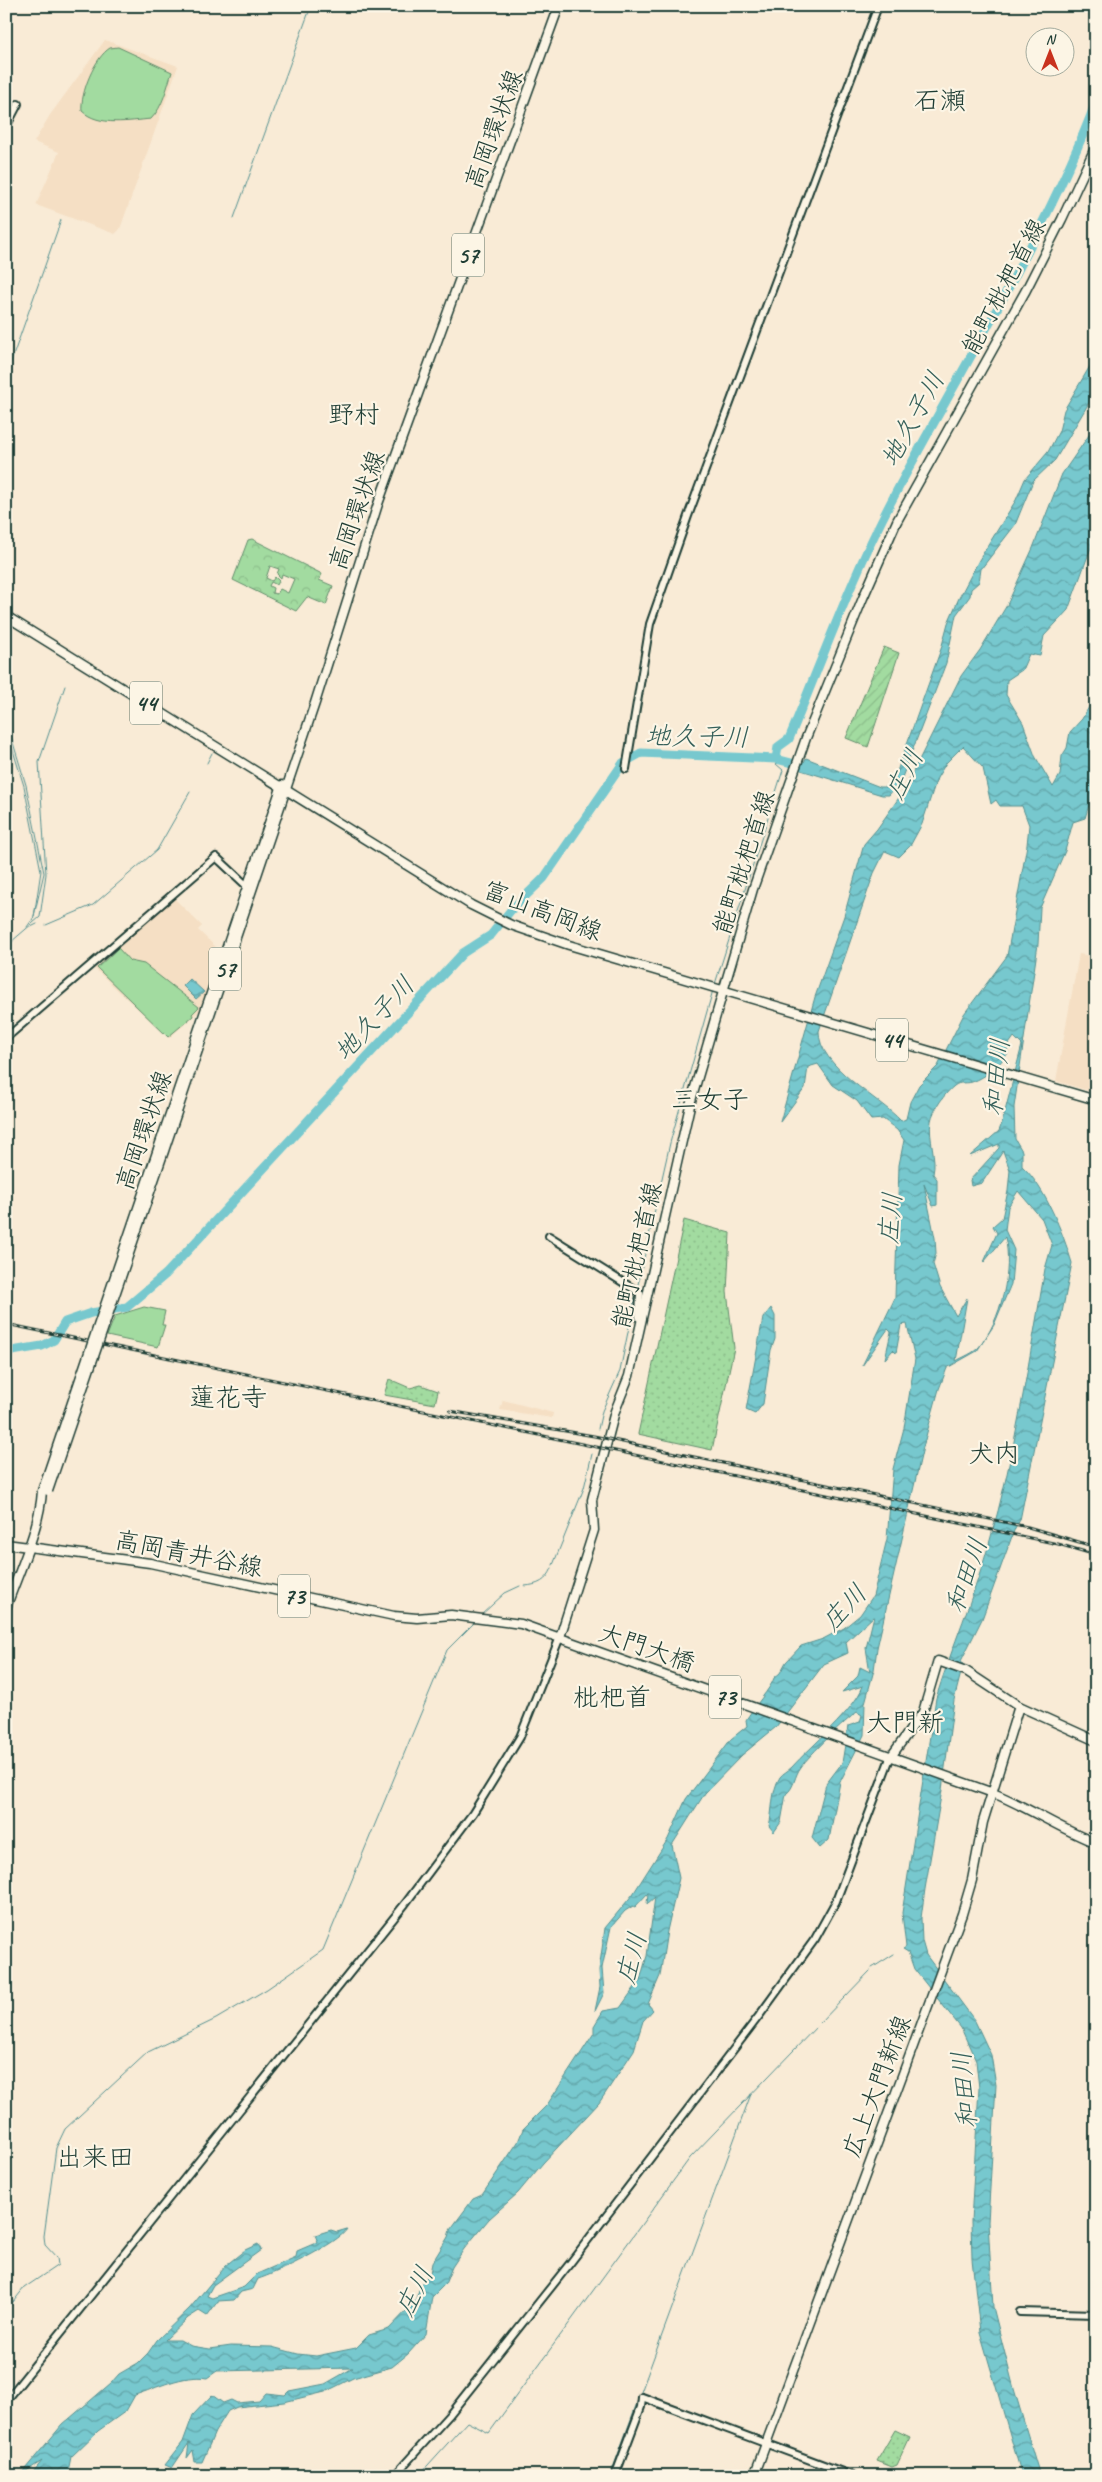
<svg xmlns="http://www.w3.org/2000/svg" width="1102" height="2482" font-family="Caveat,'Klee One',sans-serif">
  <style>
    .built { fill: #f5dfc4 }
    .grass { fill: url(#grass-dots); stroke: #608c6a }
    .forest { fill: url(#forest-crowns); stroke: #608c6a; fill-rule: evenodd }
    .garden { fill: url(#garden-furrows); stroke: #608c6a }
    .pitch { fill: #a2dba0; stroke: #608c6a }
    .water { fill: url(#water-waves); stroke: #549090; fill-rule: evenodd }
    .lines { fill: none; stroke-linecap: round; stroke-linejoin: round }
    .stream { stroke: #549090; stroke-width: 1 }
    .river { stroke: #77c8ce; stroke-width: 9 }
    .minor-casing { stroke: #1f3d34; stroke-width: 10 }
    .major-casing { stroke: #1f3d34; stroke-width: 11 }
    .minor { stroke: #fcf5e5; stroke-width: 6 }
    .major { stroke: #fcf5e5; stroke-width: 8 }
    .rail-casing { stroke: #1f3d34; stroke-width: 3 }
    .rail { stroke: #fcf5e5; stroke-width: 1; stroke-dasharray: 4; stroke-linecap: butt }
    .major-bridge-casing { stroke: #1f3d34; stroke-width: 11; stroke-linecap: butt }
    .major-bridge { stroke: #fcf5e5; stroke-width: 8 }
    .labels { text-anchor: middle; stroke-width: 4.5; stroke-linejoin: round; paint-order: stroke }
    .shield { fill: #fcf5e5; stroke: #617469; stroke-width: 1 }
    .shield-label { font-size: 24px; font-weight: bold; fill: #1f3d34 }
    .street-label { font-size: 25px; fill: #1f3d34; stroke: #fcf5e5 }
    .neighbourhood-label { font-size: 26px; fill: #1f3d34; stroke: #fcf5e5 }
    .water-label { font-size: 26px; font-style: italic; fill: #35605a; stroke: #fcf5e5 }
  </style>
  <defs>
    <pattern id="grass-dots" width="8" height="8" patternUnits="userSpaceOnUse" patternTransform="scale(1.25)"><rect width="8" height="8" fill="#a2dba0"/><path d="M2 2h.1M6 6h.1" fill="none" stroke="#8bbd8a" stroke-width="1.8" stroke-linecap="round"/></pattern>
    <pattern id="forest-crowns" width="20" height="18" patternUnits="userSpaceOnUse" patternTransform="scale(1.25)"><rect width="20" height="18" fill="#a2dba0"/><path d="M2 6a3 3 0 1 1 6 0M12 15a3 3 0 1 1 6 0" fill="none" stroke="#8bbd8a"/></pattern>
    <pattern id="garden-furrows" width="10" height="10" patternUnits="userSpaceOnUse" patternTransform="scale(1.25)"><rect width="10" height="10" fill="#a2dba0"/><path d="M-1 1l2-2M0 10L10 0M9 11l2-2" fill="none" stroke="#8bbd8a"/></pattern>
    <pattern id="water-waves" width="16" height="10" patternUnits="userSpaceOnUse" patternTransform="scale(1.25)"><rect width="16" height="10" fill="#77c8ce"/><path d="M0 5q4-4 8 0t8 0" fill="none" stroke="#61a4a8"/></pattern>
  </defs>
  <rect width="100%" height="100%" fill="#f9ebd6"/>
  <filter id="ink" filterUnits="userSpaceOnUse"><feTurbulence type="fractalNoise" baseFrequency=".02" numOctaves="2"/><feDisplacementMap in="SourceGraphic" scale="10" xChannelSelector="R" yChannelSelector="G"/><feConvolveMatrix kernelMatrix="1 2 1 2 8 2 1 2 1" color-interpolation-filters="sRGB"/></filter>
  <g filter="url(#ink)">
    <g class="built">
      <path d="M105,40L178,66L120,229L115,234L36,205L59,152L34,142L50,115Z"/>
      <path d="M173,897L202,926L198,930L220,951L203,1008L169,1038L94,968Z"/>
      <path d="M1079,954L1096,957V1093L1056,1081Z"/>
      <path d="M503,1400L553,1413L552,1418L500,1410Z"/>
    </g>
    <g class="grass">
      <path d="M684,1220L730,1233L727,1292L734,1348L712,1450L638,1434Z"/>
      <path d="M389,1379L410,1388L421,1385L438,1391L435,1404L384,1395Z"/>
      <path d="M895,2430L910,2437L897,2465L892,2467L877,2461Z"/>
    </g>
    <path class="forest" d="M252,539L322,574L319,580L333,586L326,605L307,597L296,611L233,580L248,540ZM270,566L279,569L277,574L281,578L282,574L294,579L288,593L280,589L277,594L272,593L273,588L269,586L271,582L277,585L279,581L275,577L272,581L266,578Z"/>
    <path class="garden" d="M884,647L899,653L868,747L846,738Z"/>
    <g class="pitch">
      <path d="M110,48L118,47L172,72C167,87 163,107 151,119C130,121 99,127 82,111C80,93 95,57 110,48Z"/>
      <path d="M118,948L130,961L144,964L199,1007L192,1014L193,1016L168,1037L97,968Z"/>
      <path d="M144,1307L165,1311L162,1325H165L158,1347L107,1336L115,1316Z"/>
    </g>
    <g class="water">
      <path d="M1096,356V391L1055,460L1033,481L1015,525L981,569L979,582L971,589L970,596L956,615L946,663L901,780L889,795H882L801,770L806,758L880,787H888L895,777L941,649L948,623L959,598L979,560L1016,500L1025,479L1048,452L1059,431L1064,410Z"/>
      <path d="M1096,425V534L1068,610L1044,636L1040,656L1029,654L1022,670L1007,680L1006,695L1023,723L1035,756L1053,787L1060,775L1062,756L1067,748L1070,732L1082,719L1096,695V782L1085,818L1073,822L1065,851L1040,908L1038,944L1014,1107L1015,1139L1022,1151V1166C1045,1187 1063,1233 1072,1263L1020,1520L1015,1528L982,1619L961,1661L963,1665L954,1700L942,1790L925,1889L921,1918L922,1941L926,1955L975,2021L991,2055L996,2085L988,2222L993,2307L1014,2389L1040,2476H1022L980,2332L972,2259L971,2221L979,2088L976,2061L961,2028L914,1969L908,1952L903,1949L906,1947L902,1913L936,1698C952,1647 974,1596 989,1544C1015,1455 1029,1360 1045,1269L1052,1245L1042,1219L1018,1191L1008,1207L1005,1230L1014,1250L1011,1284L994,1325L977,1351L947,1368L939,1389L923,1447L877,1648L874,1670L865,1703L864,1735L840,1782L829,1840L820,1848L812,1838L826,1784L842,1763L848,1726L860,1722L862,1715L857,1712C845,1721 809,1755 801,1767C794,1776 795,1787 786,1794L781,1822L774,1832L769,1826C773,1811 771,1791 780,1777C783,1773 788,1771 792,1767C811,1746 854,1711 863,1686L842,1692L858,1676L860,1667L870,1672L866,1648L874,1616L846,1642L848,1653L824,1664L776,1727L742,1755L705,1793L672,1845L679,1878L667,1931L660,1976L648,2004L653,2010L643,2021L634,2050L599,2103L543,2163L518,2193L489,2219L464,2249L452,2267L445,2284L432,2297L426,2334L408,2354L392,2367L353,2378L325,2392L284,2402L237,2407L228,2411L215,2432L202,2462H195L193,2450L187,2458L189,2443L172,2468L165,2465L183,2442L193,2415L212,2395L223,2403L231,2400L237,2403L259,2401L266,2393L285,2395L289,2391L325,2384L353,2368L217,2371L207,2378C183,2374 157,2388 135,2395L126,2411L98,2431L71,2457L67,2476H30L42,2461L20,2475L62,2425L111,2383L119,2374L138,2363L148,2353L157,2340L190,2308L225,2266L245,2250L258,2244L261,2250L213,2285L207,2296L212,2298L244,2287L257,2274L296,2257L297,2251L318,2242L315,2235L331,2230L337,2232L347,2229C339,2243 275,2274 258,2279L253,2289L241,2292L234,2300L218,2301L207,2316L199,2311L188,2318L165,2340H180L191,2346L210,2349L231,2346L272,2347L298,2354L316,2356L356,2348L369,2335L389,2329L409,2308L416,2299L421,2284L430,2273L432,2263L448,2237L450,2230L473,2199L482,2195L518,2142L523,2129L547,2105L594,2033V2026L603,2011L620,2008L640,1980L647,1956L655,1897L647,1904L648,1893L635,1907L633,1906L625,1911L611,1927L602,1968L604,1993L595,2011L600,1987L599,1970L605,1928L633,1894L668,1839L686,1799L731,1739L747,1726L746,1720C752,1709 772,1687 774,1678L780,1673L786,1662L801,1646L823,1639L844,1628L860,1615L873,1596L887,1539L893,1469L904,1428L915,1359L907,1324L901,1325L896,1353L893,1350L885,1359L891,1332L888,1329L862,1366L895,1298L899,1165L904,1140L897,1130L883,1119L871,1120L857,1101L833,1085L818,1064L808,1067L805,1088L780,1122L815,997L844,916L864,844L877,829L903,792L961,676L980,650L1007,605L1033,548L1062,474ZM963,746L983,768L991,804L996,800L1000,806H1022L1029,825L1027,845L1007,956L964,1014L938,1066L919,1085L910,1102L906,1119L901,1121C879,1097 818,1067 819,1031L874,873L885,851L899,857L910,846L922,824L937,778L946,763ZM1014,1037L1022,1045L1002,1123L999,1131L970,1156L999,1144V1148L970,1180L971,1186L982,1183L1003,1151L1010,1170L1008,1191L1002,1218L993,1226L997,1233L984,1262L1005,1237C1013,1270 1001,1321 979,1347C974,1353 963,1357 956,1361L967,1298L956,1316L940,1287L933,1264L936,1253L935,1238L924,1184L933,1206L937,1205V1179L933,1174C937,1157 928,1139 931,1121C933,1110 945,1093 954,1086C960,1081 966,1084 972,1082C987,1077 999,1065 1008,1053L1007,1047Z"/>
      <path d="M190,979L204,992L196,999L183,986Z"/>
      <path d="M771,1308L775,1316V1339L771,1350L763,1404L755,1414L746,1410L763,1318Z"/>
    </g>
    <g class="lines">
      <g class="stream">
        <path d="M234,218L311,6"/>
        <path d="M6,376L61,220"/>
        <path d="M6,720L26,785L44,873L33,920"/>
        <path d="M6,728L24,786L41,871L34,917L27,927"/>
        <path d="M207,763L212,753"/>
        <path d="M46,925L93,905L157,850L190,792"/>
        <path d="M31,927L37,924"/>
        <path d="M6,940L13,941"/>
        <path d="M11,942L40,917L46,874L39,762L65,686"/>
        <path d="M715,984L783,770L776,764V759"/>
        <path d="M637,1289L670,1143L713,990"/>
        <path d="M598,1429L602,1411L620,1371L636,1293"/>
        <path d="M553,1565L584,1488L592,1454"/>
        <path d="M525,1586C538,1585 547,1581 552,1568"/>
        <path d="M480,1616L505,1593L520,1586"/>
        <path d="M872,1968L894,1954"/>
        <path d="M6,2311L24,2288L58,2265L57,2258L45,2245L44,2236L56,2148L65,2129L148,2052L216,2019L267,1989L323,1950L447,1650L476,1621"/>
        <path d="M418,2476L467,2422L489,2433L690,2158L870,1971"/>
        <path d="M610,2476L751,2094"/>
      </g>
      <g class="river">
        <path d="M776,759L778,747L789,739C822,660 852,576 892,500C961,368 1043,241 1096,102"/>
        <path d="M6,1352L42,1346L54,1340L65,1322L91,1313L127,1307L166,1274L463,953L491,935L511,910L544,878L623,763L641,753L776,759L815,769"/>
      </g>
      <defs>
        <g id="minor">
          <path d="M6,127L18,104"/>
          <path d="M626,769L650,624L688,516L878,6"/>
          <path d="M6,1038L216,857L247,886L252,887"/>
          <path d="M549,1236L640,1293L639,1317L641,1321"/>
          <path d="M1020,2312L1096,2314"/>
          <path d="M6,2401L405,1904L473,1813L520,1737L560,1637"/>
          <path d="M394,2476L450,2414L571,2262L759,2016L815,1939L836,1901L890,1758"/>
          <path d="M615,2476L641,2407L642,2397L853,2476"/>
        </g>
        <g id="major">
          <path d="M6,616L471,905L511,925L569,945L1096,1100"/>
          <path d="M158,1149L282,785"/>
          <path d="M164,1151L315,703L378,504L559,6"/>
          <path d="M6,1544L150,1563L394,1616L417,1618L451,1615L521,1624L993,1793C1028,1807 1060,1829 1096,1843"/>
          <path d="M6,1608C18,1573 40,1528 42,1491"/>
          <path d="M560,1637L594,1530L592,1500L615,1411L629,1376L691,1101L753,889L806,738L863,598L897,521L1026,290L1062,219L1096,146"/>
          <path d="M890,1758L923,1712L938,1661L966,1671L1019,1706L1096,1741"/>
          <path d="M754,2476L962,1914L972,1880L983,1822L1019,1706"/>
        </g>
      </defs>
      <use href="#minor" class="minor-casing"/>
      <use href="#major" class="major-casing"/>
      <use href="#minor" class="minor"/>
      <use href="#major" class="major"/>
      <defs>
        <g id="rail">
          <path d="M6,1324L846,1499L1058,1544L1096,1555"/>
          <path d="M450,1411L594,1436L1028,1527L1096,1547"/>
        </g>
      </defs>
      <use href="#rail" class="rail-casing"/>
      <use href="#rail" class="rail"/>
      <defs>
        <g id="major-bridge">
          <path d="M42,1491L158,1149"/>
          <path d="M48,1491L164,1151"/>
        </g>
      </defs>
      <use href="#major-bridge" class="major-bridge-casing"/>
      <use href="#major-bridge" class="major-bridge"/>
    </g>
  </g>
  <g class="labels">
    <g class="shield">
      <rect x="452" y="233.5" width="32" height="43" rx="4"/>
      <rect x="130" y="681.5" width="32" height="43" rx="4"/>
      <rect x="209" y="947.5" width="32" height="43" rx="4"/>
      <rect x="876" y="1018.5" width="32" height="43" rx="4"/>
      <rect x="278" y="1574.5" width="32" height="43" rx="4"/>
      <rect x="709" y="1675.5" width="32" height="43" rx="4"/>
    </g>
    <g class="shield-label">
      <text x="468" y="263">57</text>
      <text x="146" y="711">44</text>
      <text x="225" y="977">57</text>
      <text x="892" y="1048">44</text>
      <text x="294" y="1604">73</text>
      <text x="725" y="1705">73</text>
    </g>
    <g class="street-label">
      <text transform="translate(493 129) rotate(-70)" y="9">高岡環状線</text>
      <text transform="translate(1003 286) rotate(-62)" y="9">能町枇杷首線</text>
      <text transform="translate(356 510) rotate(-71)" y="9">高岡環状線</text>
      <text transform="translate(743 862) rotate(-72)" y="9">能町枇杷首線</text>
      <text transform="translate(543 910) rotate(21)" y="9">富山高岡線</text>
      <text transform="translate(143 1130) rotate(-71)" y="9">高岡環状線</text>
      <text transform="translate(636 1255) rotate(-77)" y="9">能町枇杷首線</text>
      <text transform="translate(189 1553) rotate(11)" y="9">高岡青井谷線</text>
      <text transform="translate(647 1647) rotate(19)" y="9">大門大橋</text>
      <text transform="translate(876 2086) rotate(-69)" y="9">広上大門新線</text>
    </g>
    <g class="neighbourhood-label">
      <text x="940" y="109">石瀬</text>
      <text x="354" y="423">野村</text>
      <text x="710" y="1108">三女子</text>
      <text x="228" y="1406">蓮花寺</text>
      <text x="994" y="1462">犬内</text>
      <text x="612" y="1706">枇杷首</text>
      <text x="905" y="1731">大門新</text>
      <text x="95" y="2166">出来田</text>
    </g>
    <g class="water-label">
      <text transform="translate(912 419) rotate(-61)" y="9">地久子川</text>
      <text transform="translate(697 736) rotate(1)" y="9">地久子川</text>
      <text transform="translate(904 774) rotate(-63)" y="9">庄川</text>
      <text transform="translate(374 1018) rotate(-47)" y="9">地久子川</text>
      <text transform="translate(996 1077) rotate(-84)" y="9">和田川</text>
      <text transform="translate(890 1218) rotate(-85)" y="9">庄川</text>
      <text transform="translate(966 1575) rotate(-71)" y="9">和田川</text>
      <text transform="translate(844 1607) rotate(-47)" y="9">庄川</text>
      <text transform="translate(631 1958) rotate(-75)" y="9">庄川</text>
      <text transform="translate(964 2090) rotate(-95)" y="9">和田川</text>
      <text transform="translate(414 2291) rotate(-63)" y="9">庄川</text>
    </g>
  </g>
  <rect width="1102" height="2482" fill="none" stroke="#fcf5e5" stroke-width="25"/>
  <rect x="12" y="12" width="1077" height="2457" fill="none" stroke="#1f3d34" stroke-width="2" filter="url(#ink)"/>
  <g transform="translate(1050 52)"><circle r="24" fill="#fcf5e5" stroke="#a4ab9e"/>
  <path d="M0-4L9 19L0 12L-9 19Z" fill="#c8321e"/>
  <text y="-8" font-size="14" font-weight="bold" text-anchor="middle" fill="#1f3d34">N</text>
  </g>
</svg>
